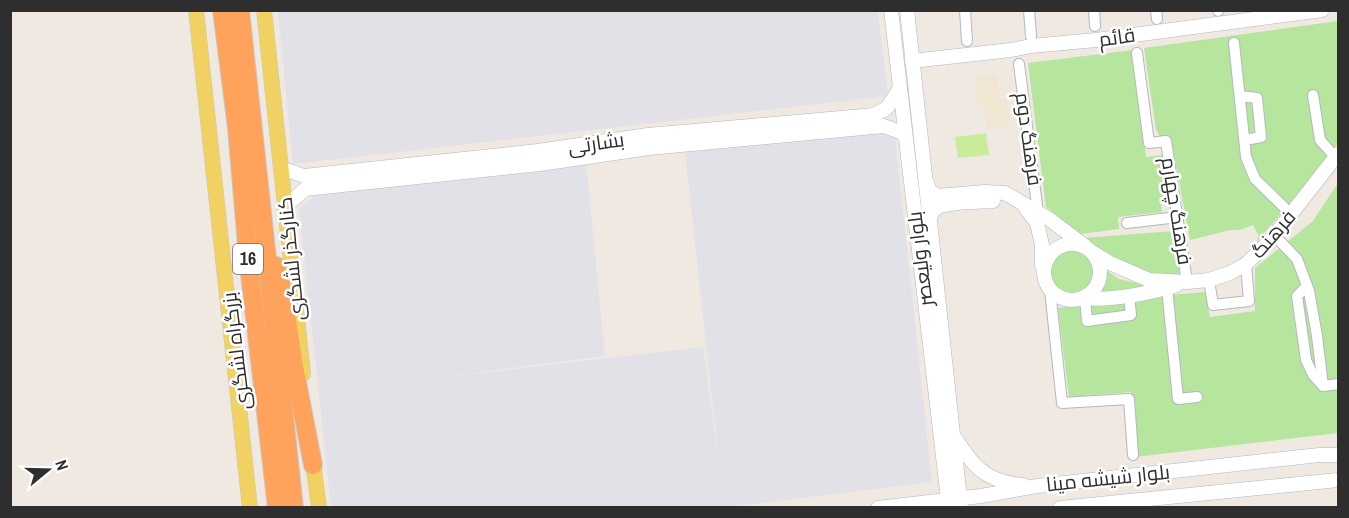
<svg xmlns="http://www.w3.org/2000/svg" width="1349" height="518" font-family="'Archivo Narrow',Cairo,sans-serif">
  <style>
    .industrial { fill: #e3e1e8 }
    .education { fill: #f0e6d1 }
    .green { fill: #b6e59e }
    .pitch { fill: #c9ec9a }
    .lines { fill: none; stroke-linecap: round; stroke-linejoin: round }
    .street-casing { stroke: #b4b7c1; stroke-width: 12 }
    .secondary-casing { stroke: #b4b7c1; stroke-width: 15 }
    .primary-casing { stroke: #c9c9c9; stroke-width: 16 }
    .highway-casing { stroke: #c9c9c9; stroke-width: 20 }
    .street { stroke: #fff; stroke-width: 10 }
    .secondary { stroke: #fff; stroke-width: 14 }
    .primary { stroke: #f2d163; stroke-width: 15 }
    .highway { stroke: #ffa35c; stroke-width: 18 }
    .labels { text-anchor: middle; stroke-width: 5; stroke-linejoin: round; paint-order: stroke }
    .shield { fill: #fff; stroke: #6d6d6d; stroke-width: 1.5 }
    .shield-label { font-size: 18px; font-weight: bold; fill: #2e2e2e }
    .street-label { font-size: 20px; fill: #2e2e2e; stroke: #fff }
  </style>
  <rect width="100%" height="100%" fill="#efe9e1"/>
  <g class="industrial">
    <path d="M278,11H878L888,96L293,164Z"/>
    <path d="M887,132L895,138L932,482L727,507H331L299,209L314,196L586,161L605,356L420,380L703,347L720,472L685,152Z"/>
  </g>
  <path class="education" d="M997,74L1000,99H1007L1010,126L987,128L984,105L978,106L975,76Z"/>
  <g class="green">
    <path d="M1338,21V143L1322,165L1256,243L1259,236L1253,225L1240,230H1230L1190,240L1171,138L1160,137L1156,129L1144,48Z"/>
    <path d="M1133,50L1146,157L1163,155L1168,196L1160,197L1162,212L1118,217L1119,229L1081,234L1046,207L1028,63Z"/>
    <path d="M1338,183V433L1135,457L1131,392L1069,397L1058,308L1157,296L1205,292L1210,317L1255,311V268L1313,221Z"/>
    <path d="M1175,231L1180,279L1149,276L1115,261L1083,238Z"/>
    <circle cx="1073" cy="272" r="23"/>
    <path d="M1103,268L1119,279L1160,288L1094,296C1101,287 1108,280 1103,268Z"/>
  </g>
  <path class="pitch" d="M986,133L989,155L958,158L955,137Z"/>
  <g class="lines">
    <defs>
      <g id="street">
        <path d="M965,10L967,41"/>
        <path d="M1029,10L1031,36"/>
        <path d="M1094,10L1095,26"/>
        <path d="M1156,10L1157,19"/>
        <path d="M1218,10V11"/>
        <path d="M1234,43L1246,157L1255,179L1291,214"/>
        <path d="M1137,53L1149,143L1166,141L1187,282"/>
        <path d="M1019,64L1038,213"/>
        <path d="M1313,95L1320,140L1338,160"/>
        <path d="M1240,96L1257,98L1261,137L1245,140"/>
        <path d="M1127,223L1178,217"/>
        <path d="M1274,235L1297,259L1309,291L1317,336L1323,386"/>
        <path d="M1209,280L1213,305L1249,301L1246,264"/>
        <path d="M1307,286L1297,296L1306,360L1313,375L1323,386L1338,384"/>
        <path d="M1167,288L1178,399L1197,397"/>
        <path d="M1050,290L1062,403L1129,399L1133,455"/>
        <path d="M1085,298L1087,321L1131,315L1129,295"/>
      </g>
      <g id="secondary">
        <path d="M891,10L949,508"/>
        <path d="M907,10L961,508"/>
        <path d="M912,61L1011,50L1031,46L1096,40L1322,10"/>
        <path d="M281,168L304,176L538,151L648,135L874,115L887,108L900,88"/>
        <path d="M927,183L930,191L937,196L985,192L1005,193L1049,219L1085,246"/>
        <path d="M285,207L305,189L540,164L649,148L884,126L905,134"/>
        <path d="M1026,209L1037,223L1042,245V266"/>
        <path d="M928,216L930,219C931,213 933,210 938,207C949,202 979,202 993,201"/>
        <circle cx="1072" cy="272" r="28"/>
        <path d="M1092,252L1110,263L1149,280L1187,282L1209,280L1230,273L1246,264L1269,242L1338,154"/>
        <path d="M1085,298C1112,301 1150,293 1177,285"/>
        <path d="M956,439C974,468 987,482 1023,485"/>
        <path d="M878,508L981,496L1037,486L1319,455H1338"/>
        <path d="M1060,508L1338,480"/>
      </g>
      <g id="primary">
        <path d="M196,10L250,508"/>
        <path d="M264,10L303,374"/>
        <path d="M312,455L319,508"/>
      </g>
      <g id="highway">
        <path d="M222,10L237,128L248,257L277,508"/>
        <path d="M240,10L294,508"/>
        <path d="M276,266L282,288L294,367L313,465"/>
      </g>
    </defs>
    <use href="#street" class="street-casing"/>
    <use href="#secondary" class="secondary-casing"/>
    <use href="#primary" class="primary-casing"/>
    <use href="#highway" class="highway-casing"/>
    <use href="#street" class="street"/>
    <use href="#secondary" class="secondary"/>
    <use href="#primary" class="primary"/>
    <use href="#highway" class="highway"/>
  </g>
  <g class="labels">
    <rect class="shield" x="233" y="244" width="30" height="30" rx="4.5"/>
    <g class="shield-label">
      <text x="248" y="265">16</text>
    </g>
    <g class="street-label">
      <text transform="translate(1117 37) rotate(-8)" y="7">قائم</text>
      <text transform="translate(1029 139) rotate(82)" y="7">فرهنگ دوم</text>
      <text transform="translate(596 143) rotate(-8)" y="7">بشارتی</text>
      <text transform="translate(1177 211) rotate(81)" y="7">فرهنگ چهارم</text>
      <text transform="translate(1273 234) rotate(-49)" y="7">فرهنگ</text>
      <text transform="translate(291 259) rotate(-96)" y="7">کنارگذر لشگری</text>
      <text transform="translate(920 259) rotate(-97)" y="7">بلوار ولیعصر</text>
      <text transform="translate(236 351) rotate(-97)" y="7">بزرگراه لشگری</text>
      <text transform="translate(1108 478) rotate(-6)" y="7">بلوار شیشه مینا</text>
    </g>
  </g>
  <rect width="1349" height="518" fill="none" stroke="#2e2e2e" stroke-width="24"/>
  <g transform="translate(48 470) rotate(71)" stroke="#ffffff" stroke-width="4.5" paint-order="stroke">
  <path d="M0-4.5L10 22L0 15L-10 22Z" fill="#2e2e2e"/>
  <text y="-9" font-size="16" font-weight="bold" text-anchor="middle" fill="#2e2e2e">N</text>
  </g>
</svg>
